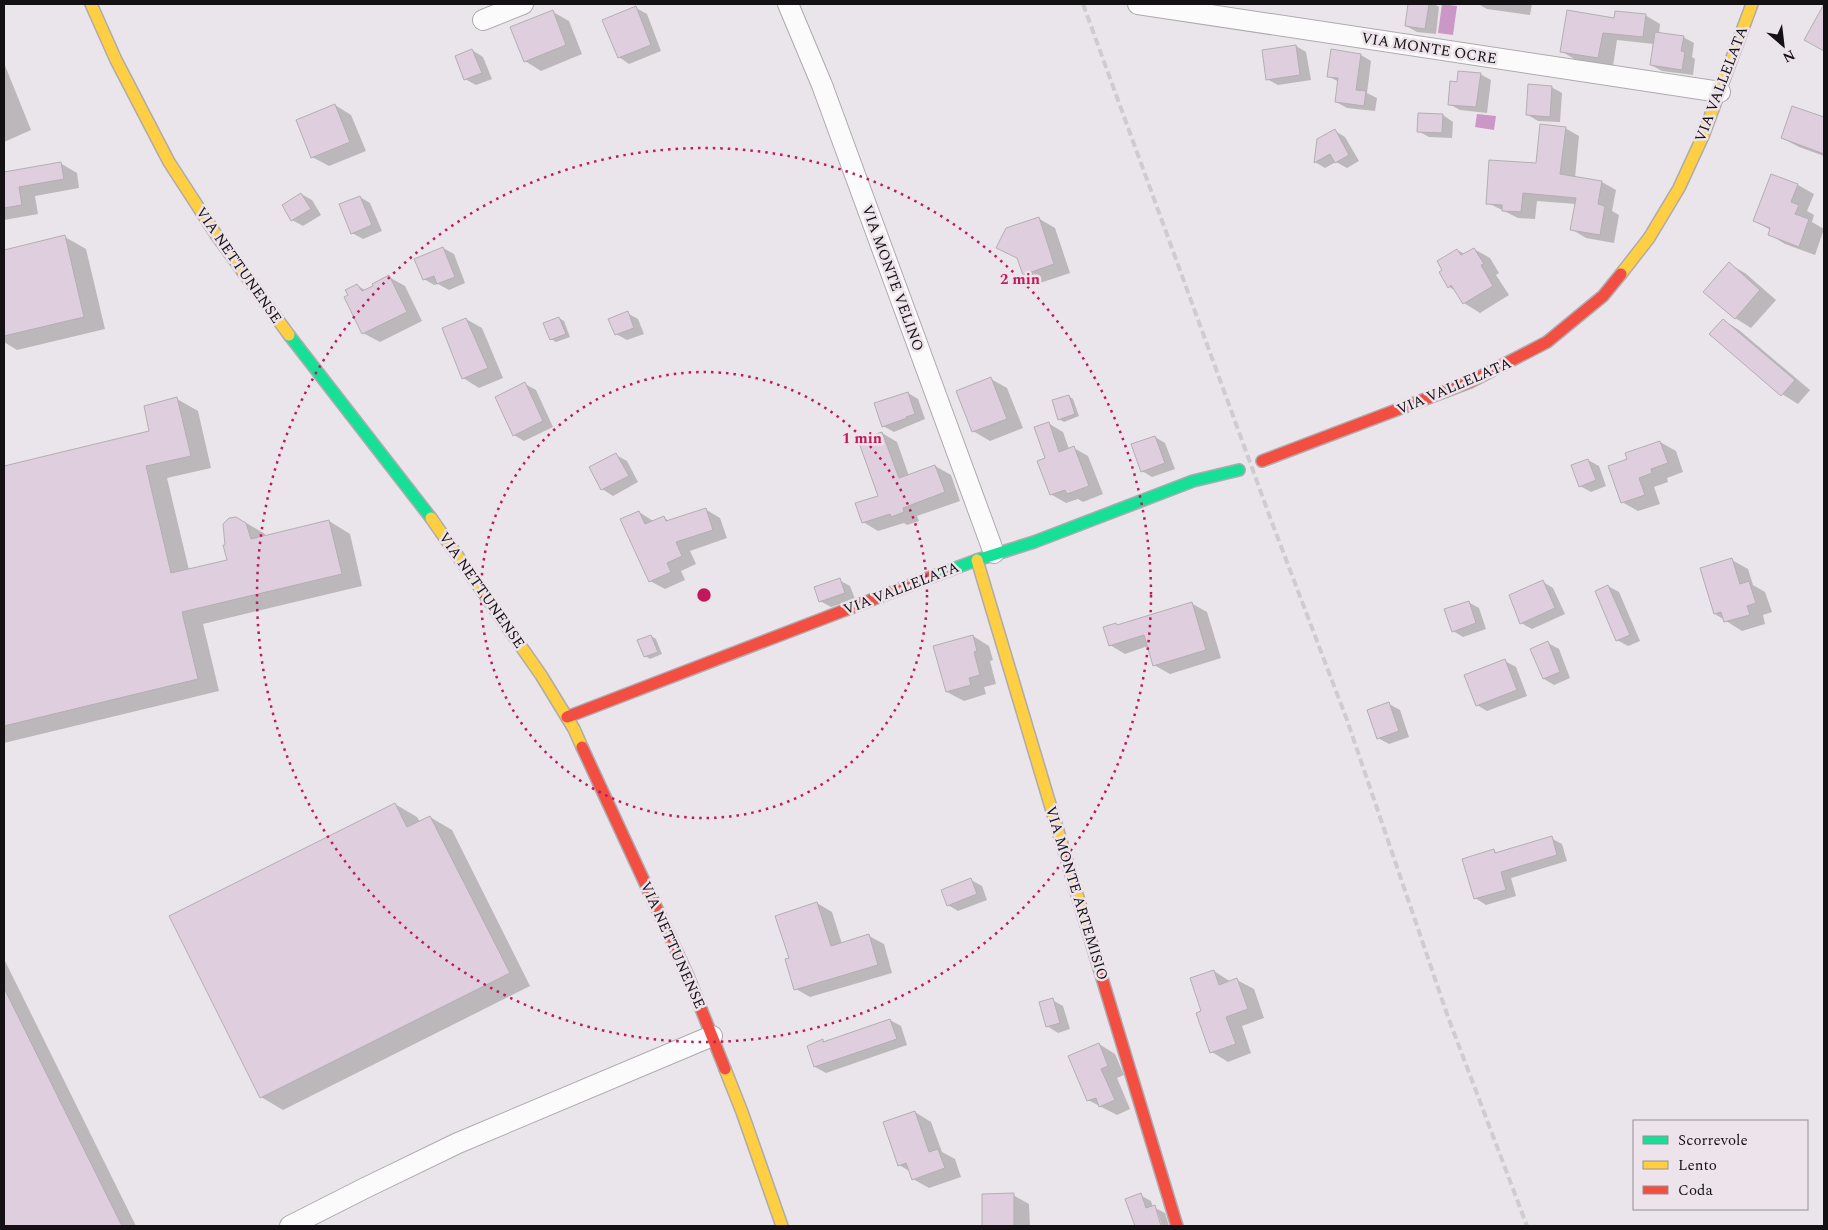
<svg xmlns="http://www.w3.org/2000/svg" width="1828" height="1230" font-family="Spectral,serif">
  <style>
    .water { fill: #cb97c7 }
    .shadow { fill: #0003 }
    .building { fill: #dfcede; stroke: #b2afb2 }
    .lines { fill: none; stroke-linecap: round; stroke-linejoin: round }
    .street-casing { stroke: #aeaaae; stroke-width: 22 }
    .fast-casing { stroke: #aeaaae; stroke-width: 14 }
    .slow-casing { stroke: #aeaaae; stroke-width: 14 }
    .jam-casing { stroke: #aeaaae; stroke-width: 14 }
    .street { stroke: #fcfbfc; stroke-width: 20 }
    .fast { stroke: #16e098; stroke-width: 11 }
    .slow { stroke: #ffcf43; stroke-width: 11 }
    .jam { stroke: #f24e42; stroke-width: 11 }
    .rail { stroke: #ceccce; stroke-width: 4; stroke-dasharray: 8 4; stroke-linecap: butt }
    .ring { fill: none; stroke: #c2185b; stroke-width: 2.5; stroke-dasharray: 2.5 5 }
    .labels { text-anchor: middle; stroke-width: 5; stroke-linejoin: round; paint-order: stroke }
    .street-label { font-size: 15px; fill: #141114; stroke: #ece3eb }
    .centre { fill: #c2185b; stroke: #ece3eb; stroke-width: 2.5 }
    .ring-label { font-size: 15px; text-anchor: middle; font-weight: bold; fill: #c2185b; stroke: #ece3eb; stroke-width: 5; stroke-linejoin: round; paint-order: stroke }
  </style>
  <rect width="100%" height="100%" fill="#eae5ea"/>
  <g class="water">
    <path d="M1442,4L1457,6L1453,35L1438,33Z"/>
    <path d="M1477,114L1496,116L1494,130L1475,127Z"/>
  </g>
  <g class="shadow">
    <path d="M1409,4H1434L1439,7L1436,34L1417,32L1406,26Z"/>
    <path d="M1478,4H1532L1530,15L1487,9Z"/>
    <path d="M636,8L647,14L661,51L629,64L619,57Z"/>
    <path d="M553,12L569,21L582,54L541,71L525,61Z"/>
    <path d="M1645,15L1660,24L1659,34L1683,37L1694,43L1692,57L1695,59L1693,75L1662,71L1651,65L1654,44L1617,40L1613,66L1576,60L1561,51L1615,20Z"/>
    <path d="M1296,46L1306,52L1311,80L1278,85L1267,79Z"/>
    <path d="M472,50L483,57L492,79L476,85L465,79Z"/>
    <path d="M1361,55L1371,61L1367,93L1377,98L1375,111L1347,108L1336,102L1339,82L1328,76Z"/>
    <path d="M4,63L31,130L4,142Z"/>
    <path d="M1480,74L1491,80L1487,113L1460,110L1449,104L1458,83Z"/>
    <path d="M1551,87L1562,93L1560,122L1538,121L1528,115Z"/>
    <path d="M335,105L351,115L366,151L329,166L312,157Z"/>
    <path d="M1793,108L1824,119V156L1799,147L1782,138Z"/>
    <path d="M1443,115L1453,122L1452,138L1429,137L1418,131Z"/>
    <path d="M1565,128L1579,136L1575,178L1602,182L1616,190L1612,211L1619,215L1614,243L1586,238L1571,229L1576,204L1537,201L1535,219L1518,218L1488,203L1537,164Z"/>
    <path d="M1335,131L1345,137L1359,161L1347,168L1336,162L1325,168L1315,162Z"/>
    <path d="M60,163L77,173L79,188L35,196L38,214L4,220V174Z"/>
    <path d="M1798,185L1814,194L1807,211L1814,215L1812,222L1824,229L1815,255L1785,244L1769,234L1771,230L1754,221Z"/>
    <path d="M301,194L312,200L321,215L303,226L292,220Z"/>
    <path d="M360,197L370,203L382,231L363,239L352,233Z"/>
    <path d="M1038,218L1055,228L1070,273L1040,283L1024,274L1019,259L998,247Z"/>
    <path d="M65,237L86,249L105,329L17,350L4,342V251Z"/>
    <path d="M443,248L454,254L465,283L449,290L438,284L434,285L424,279Z"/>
    <path d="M1474,249L1490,258L1499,273L1496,275L1509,295L1480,313L1464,303L1456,291L1449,287L1457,250L1465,254Z"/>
    <path d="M1729,264L1745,273L1776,300L1751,328L1735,318Z"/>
    <path d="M389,277L405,286L422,321L380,342L363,333L349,295L357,285L366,291Z"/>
    <path d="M627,313L638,319L644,334L627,340L616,334Z"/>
    <path d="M559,318L564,321L570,337L556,342L551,339Z"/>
    <path d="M466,319L482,328L503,378L479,388L463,378Z"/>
    <path d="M1723,320L1739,330L1810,390L1798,404L1782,394Z"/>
    <path d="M991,379L1007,388L1023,428L990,441L973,431Z"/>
    <path d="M525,384L536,390L553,427L524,441L514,435Z"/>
    <path d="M908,393L918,399L925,419L894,432L883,426Z"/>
    <path d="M1068,396L1073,399L1079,416L1064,422L1059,419Z"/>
    <path d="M177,399L198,411L211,468L167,478L189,570L228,561L243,521L265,534L266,537L329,521L350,534L362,586L203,624L219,691L4,743V467L151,432Z"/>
    <path d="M1048,423L1063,432L1069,449L1074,448L1088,456L1103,494L1083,502L1078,499L1066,503L1052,495L1039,461L1047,458Z"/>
    <path d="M882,433L897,442L909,476L935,466L951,475L960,501L917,516L919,521L907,525L904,523L878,531L863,522L879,497Z"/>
    <path d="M1155,437L1165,443L1175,469L1152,477L1142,471Z"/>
    <path d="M1660,442L1676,451L1683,472L1667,478L1668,482L1654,487L1660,504L1638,511L1622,502L1629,460Z"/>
    <path d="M616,455L627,461L638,482L613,496L602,489Z"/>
    <path d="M1588,460L1599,466L1606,486L1591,492L1580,486Z"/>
    <path d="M705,509L720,518L727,538L690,551L696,564L681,571L685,580L665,589L650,581L639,512L653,521L663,517L669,521Z"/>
    <path d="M1732,560L1748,569L1753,585L1765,592L1772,612L1763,615L1765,624L1742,631L1715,614Z"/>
    <path d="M839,580L850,586L855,599L831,607L820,601Z"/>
    <path d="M1543,582L1553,588L1565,614L1532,629L1521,623Z"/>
    <path d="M1608,586L1619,592L1640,641L1628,646L1617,640Z"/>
    <path d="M1468,602L1479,608L1486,629L1463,637L1453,631Z"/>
    <path d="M1191,603L1207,612L1221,658L1170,674L1154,665L1148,646L1125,654L1110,645L1116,624L1119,626Z"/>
    <path d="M651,636L656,639L662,654L650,659L645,656Z"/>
    <path d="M973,636L989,646L993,660L990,661L996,684L984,687L986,694L964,701L947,692Z"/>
    <path d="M1548,643L1559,649L1570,678L1554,685L1544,679Z"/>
    <path d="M1505,661L1516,667L1527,696L1487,711L1477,705Z"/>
    <path d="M1389,704L1400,710L1409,737L1389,744L1378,738Z"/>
    <path d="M395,804L417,817L420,822L430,817L452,830L530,986L283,1110L261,1097Z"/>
    <path d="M1551,838L1562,844L1567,861L1511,878L1516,896L1486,905L1475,898L1494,851L1498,853Z"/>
    <path d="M971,880L982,886L987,900L958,911L948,905Z"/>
    <path d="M817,903L832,912L842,944L869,936L884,944L892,973L810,997L796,989L790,959Z"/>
    <path d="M4,959L136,1226H4Z"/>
    <path d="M1214,971L1231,982L1237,980L1254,989L1264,1018L1242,1026L1251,1053L1228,1062L1212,1052Z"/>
    <path d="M1052,1000L1063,1006L1070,1029L1058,1033L1047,1026Z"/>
    <path d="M890,1020L901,1026L907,1045L826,1073L815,1067L808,1047L823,1041L825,1042Z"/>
    <path d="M1099,1044L1115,1054L1124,1075L1117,1078L1130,1109L1117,1115L1088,1100Z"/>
    <path d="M915,1112L931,1122L942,1152L955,1159L961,1177L929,1188L913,1179L911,1172L899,1165Z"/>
    <path d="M983,1195H1013L1029,1204L1030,1226H984Z"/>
    <path d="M1140,1195L1151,1201L1153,1207L1165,1213L1169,1226H1162L1158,1214H1156L1159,1226H1136L1127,1200Z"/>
  </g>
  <g class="building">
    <path d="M1408,4H1429L1425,29L1405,26Z"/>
    <path d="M1824,4V51L1804,40Z"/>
    <path d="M636,6L651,45L618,58L602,20Z"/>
    <path d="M553,10L566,45L524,62L510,27Z"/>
    <path d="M1567,10L1614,18L1615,11L1646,14L1643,37L1603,33L1598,58L1560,52Z"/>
    <path d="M1655,32L1684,36L1681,51L1685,52L1682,70L1650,65Z"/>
    <path d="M1296,45L1300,75L1266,80L1262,50Z"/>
    <path d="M472,49L482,73L464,80L455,56Z"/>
    <path d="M1331,49L1361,54L1356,90L1366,91L1364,106L1335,102L1338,78L1327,77Z"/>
    <path d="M1458,71L1481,73L1476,107L1448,105L1450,81L1457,82Z"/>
    <path d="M1528,84L1552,86L1550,117L1526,115Z"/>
    <path d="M335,104L350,142L311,158L296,120Z"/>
    <path d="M1792,106L1824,117V154L1781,138Z"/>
    <path d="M1418,113L1443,114L1442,133L1417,132Z"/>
    <path d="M1540,124L1566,127L1560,174L1602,181L1598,204L1605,206L1600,235L1570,230L1576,198L1523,193L1521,212L1502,211V205L1486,204L1489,160L1536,163Z"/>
    <path d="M1335,129L1349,155L1335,163L1330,154L1314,163L1317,139Z"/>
    <path d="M61,162L64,179L19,187L22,205L4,208V172Z"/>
    <path d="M1771,174L1798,184L1791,202L1799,205L1795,214L1809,219L1799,247L1768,235L1770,228L1753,221Z"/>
    <path d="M301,193L311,209L291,221L282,205Z"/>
    <path d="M360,196L372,225L351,234L339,204Z"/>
    <path d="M1039,217L1054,264L1023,275L1017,258L996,248L1006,228Z"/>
    <path d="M65,235L84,317L4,336V250Z"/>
    <path d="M443,247L455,277L437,284L434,276L423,280L414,259Z"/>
    <path d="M1474,248L1484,264L1481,265L1493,286L1463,304L1451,285L1448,288L1439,272L1442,270L1437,261L1457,249L1461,255Z"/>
    <path d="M1729,262L1760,290L1735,319L1703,292Z"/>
    <path d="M389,275L407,312L362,334L344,297L348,295L345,290L357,284L362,291L373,286L372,284Z"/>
    <path d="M628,311L634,328L615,335L608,319Z"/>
    <path d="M559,317L566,334L550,340L543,323Z"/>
    <path d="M466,318L488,368L462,379L442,328Z"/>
    <path d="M1723,319L1795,380L1781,396L1709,334Z"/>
    <path d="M991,377L1007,419L972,432L956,391Z"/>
    <path d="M525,382L543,421L513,436L495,397Z"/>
    <path d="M908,392L915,414L906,417L907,418L882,427L874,403Z"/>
    <path d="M1069,395L1075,414L1058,420L1052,400Z"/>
    <path d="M177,397L191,456L146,466L171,573L227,560L223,545H225L223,524L229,518L236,517L246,523L251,539L329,520L342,574L182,612L198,679L4,726V466L149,431L144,406Z"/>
    <path d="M1049,422L1059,452L1074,446L1089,486L1067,494L1065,490L1050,495L1037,461L1045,458L1034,427Z"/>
    <path d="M882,432L899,478L935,465L945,492L903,508L904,512L891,517L890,514L862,523L855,503L878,496L858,440Z"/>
    <path d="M1155,436L1165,463L1141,472L1131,444Z"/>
    <path d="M1660,441L1668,463L1651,469L1652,473L1639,478L1645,495L1621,503L1608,466L1627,459L1625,453Z"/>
    <path d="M616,453L629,476L601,490L589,467Z"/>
    <path d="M1588,459L1596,480L1579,487L1571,465Z"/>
    <path d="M706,508L713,530L676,542L682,556L667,563L671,572L649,582L620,519L639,511L645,524L664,516L666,521Z"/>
    <path d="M1732,558L1740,584L1749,581L1756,603L1747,606L1750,615L1724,622L1721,612L1714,614L1700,568Z"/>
    <path d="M840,578L845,593L819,602L814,587Z"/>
    <path d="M1543,580L1555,608L1520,624L1509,595Z"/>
    <path d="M1608,585L1630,635L1616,641L1595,591Z"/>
    <path d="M1469,601L1476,623L1452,632L1444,609Z"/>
    <path d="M1192,602L1206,650L1153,666L1144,635L1109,646L1103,627L1116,623L1117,625Z"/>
    <path d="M651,635L658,652L644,657L637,640Z"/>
    <path d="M973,635L977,651L974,652L980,675L969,678L971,685L946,692L933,646Z"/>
    <path d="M1548,641L1560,672L1543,679L1530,649Z"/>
    <path d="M1505,659L1517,690L1476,706L1464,675Z"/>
    <path d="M1389,702L1399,731L1377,739L1367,710Z"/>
    <path d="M395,803L407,827L430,816L510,973L260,1098L169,916Z"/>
    <path d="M1552,836L1557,855L1501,872L1506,890L1474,899L1462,859L1494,849L1495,853Z"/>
    <path d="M971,878L977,894L947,906L941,890Z"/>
    <path d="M817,902L831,946L869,934L878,965L794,990L785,959L789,958L775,916Z"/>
    <path d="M1214,970L1219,985L1237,978L1248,1009L1226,1017L1236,1044L1210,1053L1196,1013L1201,1011L1190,978Z"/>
    <path d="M4,988L122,1226H4Z"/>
    <path d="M1053,998L1060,1023L1046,1027L1039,1002Z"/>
    <path d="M890,1019L897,1039L814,1067L807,1046L823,1039V1042Z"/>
    <path d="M1099,1043L1108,1066L1101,1069L1115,1100L1099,1107L1096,1098L1087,1101L1068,1056Z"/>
    <path d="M915,1111L929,1152L938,1149L945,1168L912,1180L906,1163L898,1166L883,1122Z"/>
    <path d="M1014,1193V1226H982V1194Z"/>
    <path d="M1141,1193L1146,1208L1155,1205L1161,1226H1135L1125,1199Z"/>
  </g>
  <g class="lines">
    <defs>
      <g id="street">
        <path d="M788,4L822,85L994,553"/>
        <path d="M1138,4L1720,92"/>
        <path d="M483,20L523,4"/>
        <path d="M290,1226L365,1188L458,1143L712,1036"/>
      </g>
      <g id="fast">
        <path d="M289,335L431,518"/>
        <path d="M931,577L977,560L1034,542L1193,481L1239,470"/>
      </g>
      <g id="slow">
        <path d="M91,4L116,60L169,162L217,236L289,335"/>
        <path d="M1621,274L1649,238L1679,188L1703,136L1752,4"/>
        <path d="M431,518L541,675L574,729L582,747"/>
        <path d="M977,560L1096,958"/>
        <path d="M725,1069L742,1112L782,1226"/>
      </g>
      <g id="jam">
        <path d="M1262,461L1470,382L1547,342L1603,296L1621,274"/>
        <path d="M567,717L931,577"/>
        <path d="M582,747L688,976L725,1069"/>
        <path d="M1096,958L1177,1226"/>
      </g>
    </defs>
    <use href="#street" class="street-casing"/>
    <use href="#fast" class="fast-casing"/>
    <use href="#slow" class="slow-casing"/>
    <use href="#jam" class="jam-casing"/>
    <use href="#street" class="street"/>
    <use href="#fast" class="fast"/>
    <use href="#slow" class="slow"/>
    <use href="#jam" class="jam"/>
    <path class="rail" d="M1083,4L1271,520L1347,720L1448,1017L1527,1226"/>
  </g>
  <g class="ring">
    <circle cx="704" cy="595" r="223"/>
    <circle cx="704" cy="595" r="447"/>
  </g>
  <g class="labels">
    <g class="street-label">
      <text transform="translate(1429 48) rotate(9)" y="5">VIA MONTE OCRE</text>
      <text transform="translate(1721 84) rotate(-69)" y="5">VIA VALLELATA</text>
      <text transform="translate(239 265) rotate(55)" y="5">VIA NETTUNENSE</text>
      <text transform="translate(893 278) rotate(70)" y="5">VIA MONTE VELINO</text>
      <text transform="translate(1454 386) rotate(-23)" y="5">VIA VALLELATA</text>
      <text transform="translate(901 588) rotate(-21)" y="5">VIA VALLELATA</text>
      <text transform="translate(482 590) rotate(55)" y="5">VIA NETTUNENSE</text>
      <text transform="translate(1077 893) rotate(73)" y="5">VIA MONTE ARTEMISIO</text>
      <text transform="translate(673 945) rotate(66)" y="5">VIA NETTUNENSE</text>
    </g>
  </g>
  <circle cx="704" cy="595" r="8" class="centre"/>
  <g class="ring-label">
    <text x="1020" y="284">2 min</text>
    <text x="862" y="443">1 min</text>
  </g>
  <rect width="1828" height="1230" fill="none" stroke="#141114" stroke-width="10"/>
  <rect x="1633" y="1120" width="175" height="90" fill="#ece3eb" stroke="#968f95"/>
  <rect x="1643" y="1136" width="25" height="8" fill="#16e098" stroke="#968f95"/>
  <text x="1678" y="1145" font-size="15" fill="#141114">Scorrevole</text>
  <rect x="1643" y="1161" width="25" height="8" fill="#ffcf43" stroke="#968f95"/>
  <text x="1678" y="1170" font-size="15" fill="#141114">Lento</text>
  <rect x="1643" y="1186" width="25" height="8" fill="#f24e42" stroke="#968f95"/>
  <text x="1678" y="1195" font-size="15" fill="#141114">Coda</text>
  <g transform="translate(1783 45) rotate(152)" stroke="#ece3eb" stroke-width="4" paint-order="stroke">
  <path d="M0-4L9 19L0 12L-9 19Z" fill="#141114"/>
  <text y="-8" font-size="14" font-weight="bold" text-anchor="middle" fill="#141114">N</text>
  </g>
</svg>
